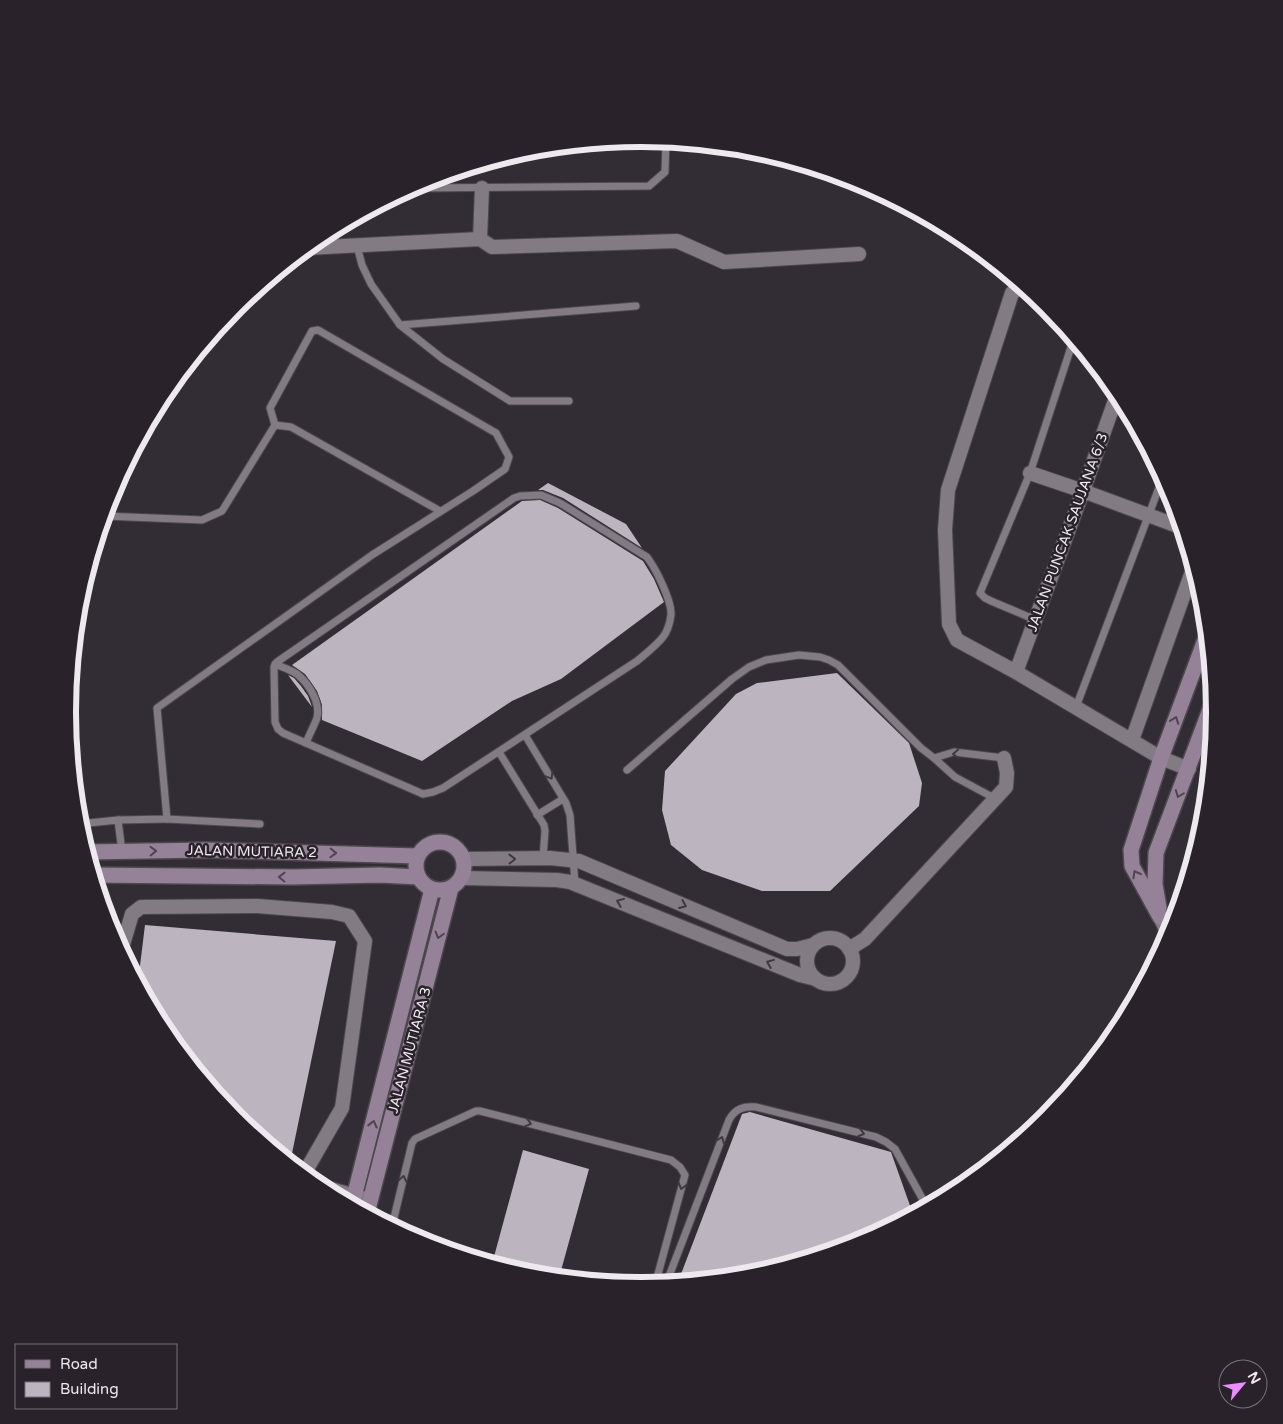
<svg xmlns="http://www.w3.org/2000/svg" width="1283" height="1424" font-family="'Varela Round',sans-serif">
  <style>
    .building { fill: #bcb4be }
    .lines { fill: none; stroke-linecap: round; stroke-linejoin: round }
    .lane-casing { stroke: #4d474e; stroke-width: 9 }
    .street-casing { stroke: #4d474e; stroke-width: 16 }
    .secondary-casing { stroke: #4d474e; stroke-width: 18 }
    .lane { stroke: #837b84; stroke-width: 7 }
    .street { stroke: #837b84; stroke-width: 14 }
    .secondary { stroke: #958298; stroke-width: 15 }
    .oneway { stroke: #4f4450 }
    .oneway2 { stroke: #403840 }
    .labels { text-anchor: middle; stroke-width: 5; stroke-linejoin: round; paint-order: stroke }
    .street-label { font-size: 14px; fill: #ede9ee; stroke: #29222a }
    .rim { fill: none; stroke: #ede9ee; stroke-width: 6 }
  </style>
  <rect width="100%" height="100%" fill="#322c34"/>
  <g class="building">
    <path d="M548,483L626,524L642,548L563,498L543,490H538Z"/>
    <path d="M540,500L558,508L643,561L654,579L664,602L561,679L512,701L422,761L322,720V705L317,691L305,674L292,665L522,501Z"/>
    <path d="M837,673L909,743L922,783L919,806L830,891H762L702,870L671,845L662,810L665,771L736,694L757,683Z"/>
    <path d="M288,675L294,678L301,686L308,696L312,707Z"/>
    <path d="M145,925L336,941L290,1163L235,1118L164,1031L138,982Z"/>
    <path d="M750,1112L891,1152L913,1214L861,1242L753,1275L678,1282L742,1114Z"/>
    <path d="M523,1150L589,1169L559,1278L529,1275L492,1264Z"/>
  </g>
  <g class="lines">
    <defs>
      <g id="lane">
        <path d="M415,185L423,188C499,188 574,186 649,186L665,172L666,140"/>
        <path d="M357,246L362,265L371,284L400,325L636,306"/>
        <path d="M400,325L443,359L510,401H569"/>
        <path d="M275,425L291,427L440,511"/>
        <path d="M541,495L560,503L647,557C656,569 672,601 671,615C670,622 667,632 663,637C656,646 645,654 637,661L443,788L433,792L423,794L283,733L278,729L275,722L274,667L277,662L514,498L520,496Z"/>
        <path d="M104,516L202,520L222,511L275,425L270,408L312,331L318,330L496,433L509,457L505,469L473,491L372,555L157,708L167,819L118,820"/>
        <path d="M1036,620L991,601L985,598L980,593L1030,473L1074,338"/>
        <path d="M275,664C282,667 291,670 297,674C308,683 321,702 317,718C314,726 309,735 306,743"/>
        <path d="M1076,707L1163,477"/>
        <path d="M525,735L566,803L570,815L575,884"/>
        <path d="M499,752L544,825L545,831L543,858"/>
        <path d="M627,770L732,679L749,667L766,660L799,655L820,657L829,660L838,665L921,748L934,758"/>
        <path d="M996,799L955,777L934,758L954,752L1004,758"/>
        <path d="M537,815L563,799"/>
        <path d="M167,819L260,824"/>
        <path d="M79,824L118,820L122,852"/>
        <path d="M392,1226L412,1143L415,1139L476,1111H480L671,1160L680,1167L685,1175L655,1285"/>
        <path d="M666,1284L729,1120C735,1109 743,1106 756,1107L876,1137L886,1142L895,1149L927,1207"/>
      </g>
      <g id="street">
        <path d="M480,239L482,188"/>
        <path d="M306,248L480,239L492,247L677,241L724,262L859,254"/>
        <path d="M1022,286L1012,293L948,490L945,530L949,624L957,640L1016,672L1161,758L1189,769"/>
        <path d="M1030,473L1083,491L1183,528"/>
        <path d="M1016,672L1083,491L1118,392"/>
        <path d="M1132,740L1194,566"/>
        <path d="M463,859L550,858L579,861L787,949H797L813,945"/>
        <path d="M461,878L557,880L570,882L800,975L816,979"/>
        <path d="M1160,917L1169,936"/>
        <circle cx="830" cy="961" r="23"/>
        <path d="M849,949L865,939L1006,787L1007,773L1004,758"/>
        <path d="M121,951L132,914L141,907L257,906L332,912L349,916L365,941L342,1108L304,1174"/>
        <path d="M317,1185L369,1200"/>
      </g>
      <g id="secondary">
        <circle cx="440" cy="866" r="24"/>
        <path d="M87,852L207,850L417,856"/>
        <path d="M94,875L293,877L380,875L418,877"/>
        <path d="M1159,908L1155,884L1156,853L1214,699"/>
        <path d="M1160,917L1132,866L1131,850L1161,758L1208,632"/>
        <path d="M352,1205L432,889"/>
        <path d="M367,1213L451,888"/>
      </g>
    </defs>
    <use href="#lane" class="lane-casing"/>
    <use href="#street" class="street-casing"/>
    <use href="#secondary" class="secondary-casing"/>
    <use href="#lane" class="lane"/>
    <use href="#street" class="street"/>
    <use href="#secondary" class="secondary"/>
  </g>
  <defs><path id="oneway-chevron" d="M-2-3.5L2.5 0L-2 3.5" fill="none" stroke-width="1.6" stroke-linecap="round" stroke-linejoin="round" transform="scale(1.25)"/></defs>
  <g class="oneway">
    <use href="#oneway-chevron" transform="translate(1175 720) rotate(-70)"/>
    <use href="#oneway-chevron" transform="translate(1179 794) rotate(111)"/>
    <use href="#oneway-chevron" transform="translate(153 851) rotate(-2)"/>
    <use href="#oneway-chevron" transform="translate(333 853) rotate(2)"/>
    <use href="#oneway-chevron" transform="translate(1136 874) rotate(-119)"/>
    <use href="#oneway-chevron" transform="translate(282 877) rotate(-179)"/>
    <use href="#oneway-chevron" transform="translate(439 935) rotate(105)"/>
    <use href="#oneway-chevron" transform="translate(373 1124) rotate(-76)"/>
  </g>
  <g class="oneway2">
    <use href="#oneway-chevron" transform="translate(956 754) rotate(177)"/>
    <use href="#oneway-chevron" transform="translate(550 776) rotate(59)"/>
    <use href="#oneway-chevron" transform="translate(512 859) rotate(-1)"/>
    <use href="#oneway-chevron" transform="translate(620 902) rotate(-158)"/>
    <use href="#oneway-chevron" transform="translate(683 905) rotate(23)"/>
    <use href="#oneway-chevron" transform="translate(770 963) rotate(-158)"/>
    <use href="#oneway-chevron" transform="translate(528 1123) rotate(15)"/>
    <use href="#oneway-chevron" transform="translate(861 1133) rotate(14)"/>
    <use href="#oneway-chevron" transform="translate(721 1140) rotate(-69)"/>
    <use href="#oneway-chevron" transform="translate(403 1179) rotate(-77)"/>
    <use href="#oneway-chevron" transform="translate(682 1186) rotate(105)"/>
  </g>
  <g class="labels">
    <g class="street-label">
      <text transform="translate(1067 532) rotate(-70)" y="5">JALAN PUNCAK SAUJANA 6/3</text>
      <text transform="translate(252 851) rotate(1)" y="5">JALAN MUTIARA 2</text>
      <text transform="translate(409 1050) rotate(-75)" y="5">JALAN MUTIARA 3</text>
    </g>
  </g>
  <path d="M0 0H1283V1424H0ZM76 712a565 565 0 1 1 1130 0a565 565 0 1 1-1130 0Z" fill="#29222a" fill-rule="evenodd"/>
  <path class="rim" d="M76 712a565 565 0 1 1 1130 0a565 565 0 1 1-1130 0Z"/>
  <rect x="15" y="1344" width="162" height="65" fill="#29222a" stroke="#777278"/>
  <rect x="25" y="1360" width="25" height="8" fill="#958298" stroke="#777278"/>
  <text x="60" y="1369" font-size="15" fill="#ede9ee">Road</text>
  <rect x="25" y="1382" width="25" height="15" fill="#bcb4be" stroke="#777278"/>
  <text x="60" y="1394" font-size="15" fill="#ede9ee">Building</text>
  <g transform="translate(1243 1384) rotate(61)"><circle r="24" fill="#29222a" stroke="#777278"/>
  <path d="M0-4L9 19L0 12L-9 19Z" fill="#e98dfe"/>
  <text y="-8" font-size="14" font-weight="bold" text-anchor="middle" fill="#ede9ee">N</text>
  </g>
</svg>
